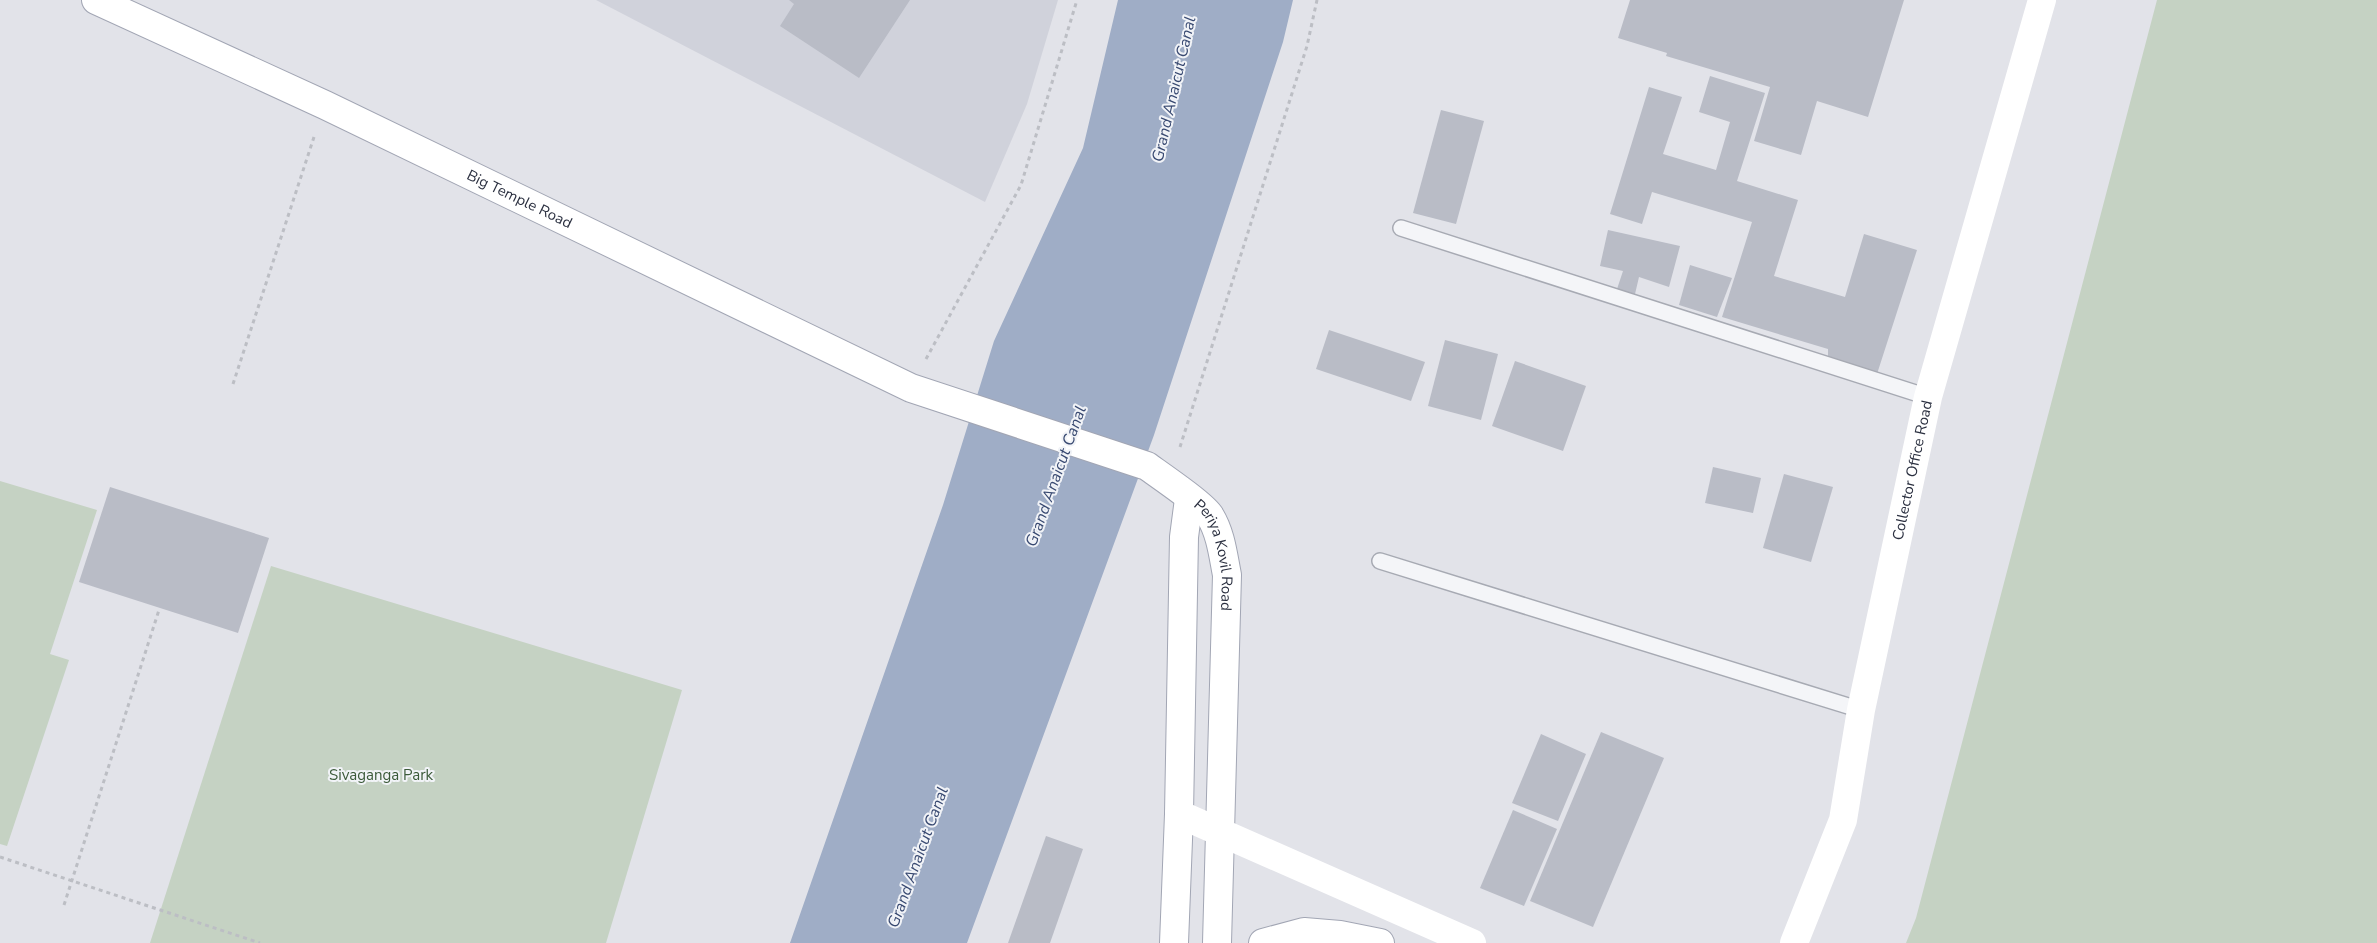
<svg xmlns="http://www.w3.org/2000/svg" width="2377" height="943" font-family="'Nunito Sans',sans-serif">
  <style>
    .built { fill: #d0d2db }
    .green { fill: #c5d2c3 }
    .water { fill: #9fadc6 }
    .building { fill: #b9bcc6 }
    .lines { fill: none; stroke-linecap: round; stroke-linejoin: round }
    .lane-casing { stroke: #a7aab3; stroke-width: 18 }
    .primary-casing { stroke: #a2a6b4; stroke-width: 30 }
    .path { stroke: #bcbec4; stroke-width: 3; stroke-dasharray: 4 4; stroke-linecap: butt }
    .lane { stroke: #f4f5f8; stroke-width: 15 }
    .secondary { stroke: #fff; stroke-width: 28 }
    .primary { stroke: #fff; stroke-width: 28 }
    .labels { text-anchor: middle; stroke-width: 4; stroke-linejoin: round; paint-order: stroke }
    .street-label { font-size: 15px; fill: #2b3040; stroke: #f1f3f7 }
    .park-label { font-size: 15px; fill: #3b5a39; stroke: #f1f3f7 }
    .water-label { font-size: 16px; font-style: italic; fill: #384971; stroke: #f1f3f7 }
  </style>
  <rect width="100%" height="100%" fill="#e2e3e9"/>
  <path class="built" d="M596,0H1058L1027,104L985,202Z"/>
  <g class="green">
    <path d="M2157,0H2377V943H1906L1916,918Z"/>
    <path d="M0,481L97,510L50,654L69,660L7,846L0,844Z"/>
    <path d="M271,566L682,690L606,943H150Z"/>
  </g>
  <path class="water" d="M1118,0H1293L1283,42L1154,435L967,943H790L943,505L994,341L1083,148Z"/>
  <g class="building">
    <path d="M789,0H910L859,78L780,26L794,4Z"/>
    <path d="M1630,0H1904L1868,117L1817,101L1801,155L1754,141L1770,87L1666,56L1667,53L1618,38Z"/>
    <path d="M1710,76L1765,93L1737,181L1798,200L1774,276L1845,297L1864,234L1917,250L1877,374L1828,359V349L1722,317L1752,222L1652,192L1642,224L1610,214L1649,87L1682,97L1663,154L1716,170L1730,122L1699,112Z"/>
    <path d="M1441,110L1484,121L1456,224L1413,213Z"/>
    <path d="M1608,230L1680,246L1669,287L1639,277L1635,294L1617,289L1623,271L1600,266Z"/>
    <path d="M1690,265L1732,278L1717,317L1679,305Z"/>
    <path d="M1329,330L1425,362L1411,401L1316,369Z"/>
    <path d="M1445,340L1498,354L1481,420L1428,406Z"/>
    <path d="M1515,361L1586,386L1563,451L1492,426Z"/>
    <path d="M1713,467L1761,478L1753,513L1705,503Z"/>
    <path d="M1784,474L1833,487L1811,562L1763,548Z"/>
    <path d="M110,487L269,538L238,633L79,582Z"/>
    <path d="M1601,732L1664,758L1593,927L1530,901Z"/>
    <path d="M1541,734L1586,754L1558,821L1512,803Z"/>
    <path d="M1513,810L1557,829L1524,906L1480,888Z"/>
    <path d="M1046,836L1083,849L1050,943H1008Z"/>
  </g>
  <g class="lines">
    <defs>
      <g id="lane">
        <path d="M1401,228L1928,397"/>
        <path d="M1380,561L1861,710"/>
      </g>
      <g id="primary">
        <path id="s2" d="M96,0L325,105L911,388L1147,466C1158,474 1205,506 1210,516C1221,534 1223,555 1227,575L1217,943"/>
        <path d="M1174,943L1179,814L1184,537L1189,499"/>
        <path d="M1263,943L1304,932L1340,935L1380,943"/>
      </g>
    </defs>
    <use href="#lane" class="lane-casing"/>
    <use href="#primary" class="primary-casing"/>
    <g class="path">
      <path d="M926,359L1021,185L1077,0"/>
      <path d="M233,384L314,137"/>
      <path d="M1180,447L1307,46L1317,0"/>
      <path d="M0,857L260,943"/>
      <path d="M64,905L159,610"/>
    </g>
    <use href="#lane" class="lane"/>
    <g class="secondary">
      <path d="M1179,814L1472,943"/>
      <path id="s1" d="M1794,943L1843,820L1861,710L1928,397L2042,0"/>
    </g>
    <use href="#primary" class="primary"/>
  </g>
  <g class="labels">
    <g class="street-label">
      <text dy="5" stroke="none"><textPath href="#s2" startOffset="468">Big Temple Road</textPath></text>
      <text dy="5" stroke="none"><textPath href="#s1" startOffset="489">Collector Office Road</textPath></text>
      <text dy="5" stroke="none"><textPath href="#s2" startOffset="1271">Periya Kovil Road</textPath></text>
    </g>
    <g class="park-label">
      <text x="381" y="780">Sivaganga Park</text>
    </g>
    <g class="water-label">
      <text transform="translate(1173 89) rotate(-77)" y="6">Grand Anaicut Canal</text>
      <text transform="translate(1055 476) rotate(-70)" y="6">Grand Anaicut Canal</text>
      <text transform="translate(917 857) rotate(-70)" y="6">Grand Anaicut Canal</text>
    </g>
  </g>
</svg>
